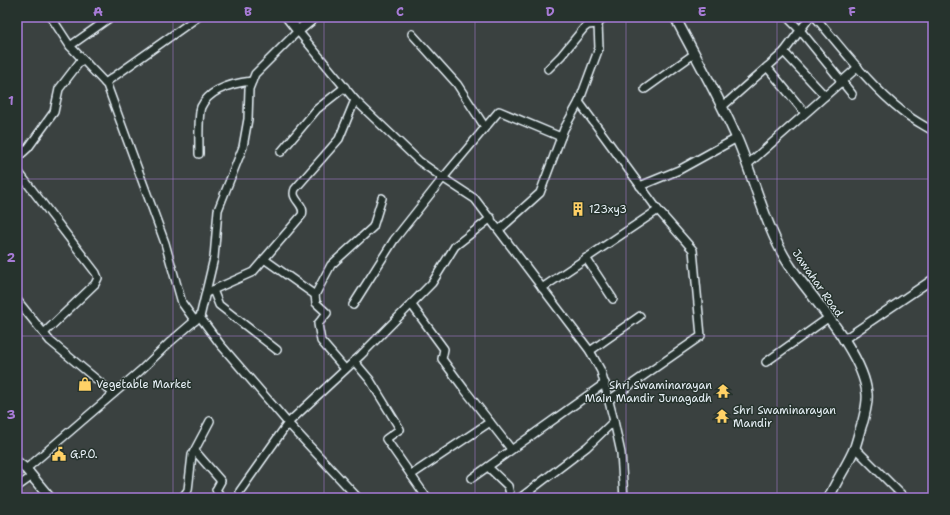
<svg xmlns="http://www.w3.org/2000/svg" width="950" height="515" font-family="'Shantell Sans',sans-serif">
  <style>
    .built { fill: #484b4e }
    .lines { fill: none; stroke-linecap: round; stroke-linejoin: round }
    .minor-casing { stroke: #e8f1f8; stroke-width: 10 }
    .tertiary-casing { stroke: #e8f1f8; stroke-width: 12 }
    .minor { stroke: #26332d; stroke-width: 7 }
    .tertiary { stroke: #26332d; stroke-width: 9 }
    .grid { fill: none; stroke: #a77bd6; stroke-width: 1; stroke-opacity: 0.55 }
    .labels { text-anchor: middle; stroke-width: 3; stroke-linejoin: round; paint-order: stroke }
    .poi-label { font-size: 11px; fill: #e8f1f8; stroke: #26332d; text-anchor: start }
    .street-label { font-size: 11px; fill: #e8f1f8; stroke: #26332d }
    .neatline { fill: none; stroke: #a77bd6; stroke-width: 1.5 }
    .grid-label { font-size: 13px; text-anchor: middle; font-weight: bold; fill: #a77bd6 }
  </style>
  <rect width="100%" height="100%" fill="#3a4140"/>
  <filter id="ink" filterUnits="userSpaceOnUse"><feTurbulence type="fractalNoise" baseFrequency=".025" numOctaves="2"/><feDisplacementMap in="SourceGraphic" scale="8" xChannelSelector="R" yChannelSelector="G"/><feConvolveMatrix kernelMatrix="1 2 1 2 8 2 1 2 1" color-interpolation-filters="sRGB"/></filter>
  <g filter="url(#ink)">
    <path class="built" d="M30,486L40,498H17V495Z"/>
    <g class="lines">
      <defs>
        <g id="minor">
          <path d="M51,17L70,46L107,85L165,243L182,303L195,321"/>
          <path d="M787,17L800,30L852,94"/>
          <path d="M815,17C843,49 869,85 902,111C911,119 923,125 933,131"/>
          <path d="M412,34L457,84L485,127"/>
          <path d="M70,46L111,17"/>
          <path d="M784,52L825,96"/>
          <path d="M767,67L805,113"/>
          <path d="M548,69L561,56L584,28L588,25L598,24"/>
          <path d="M105,83L198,17"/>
          <path d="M645,89L694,54"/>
          <path d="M579,102L658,210L693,250L701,336L609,400"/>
          <path d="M722,107L784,52L810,17"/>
          <path d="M281,152L317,109L345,87"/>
          <path d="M199,154C199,144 198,115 201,107C210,88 234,83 252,81"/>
          <path d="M17,158L28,148L54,112L59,89L82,59"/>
          <path d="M748,164L858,67"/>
          <path d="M17,170L96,273L98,278L95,284L44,333"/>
          <path d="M640,186L679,170L737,138"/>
          <path d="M499,230L540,193L564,129L579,102L599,48L598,24L604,17"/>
          <path d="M586,258L613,299"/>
          <path d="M264,259L315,295L316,303L327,313L318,324L321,341L345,369"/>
          <path d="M542,288L658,210"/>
          <path d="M213,290L219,305L277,350"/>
          <path d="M206,293L253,272L302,215C306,204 290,200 295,189L339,139L355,100"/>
          <path d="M315,295L331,265L373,227L382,198"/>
          <path d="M17,300L50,341L113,393"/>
          <path d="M411,304L444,349L442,359L465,390L511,449"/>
          <path d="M353,305L394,240L443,178L499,111L561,137"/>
          <path d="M843,340L933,279"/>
          <path d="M590,351L640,316"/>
          <path d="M354,361L370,380L400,429L386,439L427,498"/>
          <path d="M766,362L828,318"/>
          <path d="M855,448L905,498"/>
          <path d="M195,451L221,481L216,490L222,498"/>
          <path d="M488,467L508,486L511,498"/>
          <path d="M26,469L140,371L169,343L198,318"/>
          <path d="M411,475L490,422"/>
          <path d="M472,478L605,383"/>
          <path d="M17,487L31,477"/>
          <path d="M240,491L288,423L361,355L432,283L455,246L491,218"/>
          <path d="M182,498L188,490L192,455L210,421"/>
          <path d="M358,498L288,423L220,344L200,317L214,258L218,210L243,147L248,119L249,89L255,74L298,31L355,100L419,161L443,178L475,199L590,351L601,371L614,421L621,453L624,498"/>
          <path d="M520,498L587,447L614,421"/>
        </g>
        <g id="tertiary">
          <path d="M287,17L298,31L315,17"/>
          <path d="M675,17C696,58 720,98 738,141C755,181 767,233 792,269C815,301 864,355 867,394C868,403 865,412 863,421C860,429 858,438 855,447C848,465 836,480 829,498"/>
          <path d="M17,462L26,469L50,498"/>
        </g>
      </defs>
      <use href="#minor" class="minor-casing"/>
      <use href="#tertiary" class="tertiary-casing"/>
      <use href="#minor" class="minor"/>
      <use href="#tertiary" class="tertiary"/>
    </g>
  </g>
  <path class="grid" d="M173,17V498M324,17V498M475,17V498M626,17V498M777,17V498M17,179H933M17,336H933"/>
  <defs>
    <symbol id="building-bare" viewBox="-9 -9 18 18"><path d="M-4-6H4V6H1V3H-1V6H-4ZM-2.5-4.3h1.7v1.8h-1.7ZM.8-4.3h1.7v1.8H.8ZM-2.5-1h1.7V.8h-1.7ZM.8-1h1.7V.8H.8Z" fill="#ffd166" stroke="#26332d" stroke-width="2.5" paint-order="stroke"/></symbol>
    <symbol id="shop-bare" viewBox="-9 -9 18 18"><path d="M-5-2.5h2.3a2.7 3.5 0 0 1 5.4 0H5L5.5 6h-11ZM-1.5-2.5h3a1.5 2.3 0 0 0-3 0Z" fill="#ffd166" stroke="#26332d" stroke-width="2.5" paint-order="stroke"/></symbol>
    <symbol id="temple-bare" viewBox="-9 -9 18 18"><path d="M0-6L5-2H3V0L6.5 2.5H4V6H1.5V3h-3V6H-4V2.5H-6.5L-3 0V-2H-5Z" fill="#ffd166" stroke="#26332d" stroke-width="2.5" paint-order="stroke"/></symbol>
    <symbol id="civic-bare" viewBox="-9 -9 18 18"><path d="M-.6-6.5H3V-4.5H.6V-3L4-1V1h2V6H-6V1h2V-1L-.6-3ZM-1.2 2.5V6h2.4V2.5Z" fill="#ffd166" stroke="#26332d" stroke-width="2.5" paint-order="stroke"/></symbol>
  </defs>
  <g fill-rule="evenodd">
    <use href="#building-bare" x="568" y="199" width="20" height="20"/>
    <use href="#shop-bare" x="75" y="374" width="20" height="20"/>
    <use href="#temple-bare" x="713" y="381" width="20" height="20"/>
    <use href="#temple-bare" x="712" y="406" width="20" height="20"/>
    <use href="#civic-bare" x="49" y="444" width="20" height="20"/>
  </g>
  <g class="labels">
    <g class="poi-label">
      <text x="589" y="213">123xy3</text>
      <text x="96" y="388">Vegetable Market</text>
      <text x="712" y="389" text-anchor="end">Shri Swaminarayan<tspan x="712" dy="13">Main Mandir Junagadh</tspan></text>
      <text x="733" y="414">Shri Swaminarayan<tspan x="733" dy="13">Mandir</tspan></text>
      <text x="70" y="458">G.P.O.</text>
    </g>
    <g class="street-label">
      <text transform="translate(818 283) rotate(55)" y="4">Jawahar Road</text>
    </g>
  </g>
  <rect width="950" height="515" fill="none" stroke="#26332d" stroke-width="44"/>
  <rect x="22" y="22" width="906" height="471" class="neatline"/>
  <g class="grid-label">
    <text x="98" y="16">A</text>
    <text x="248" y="16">B</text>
    <text x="400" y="16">C</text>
    <text x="550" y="16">D</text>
    <text x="702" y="16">E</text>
    <text x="852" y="16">F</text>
    <text x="11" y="105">1</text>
    <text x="11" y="262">2</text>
    <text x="11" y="419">3</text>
  </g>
</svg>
